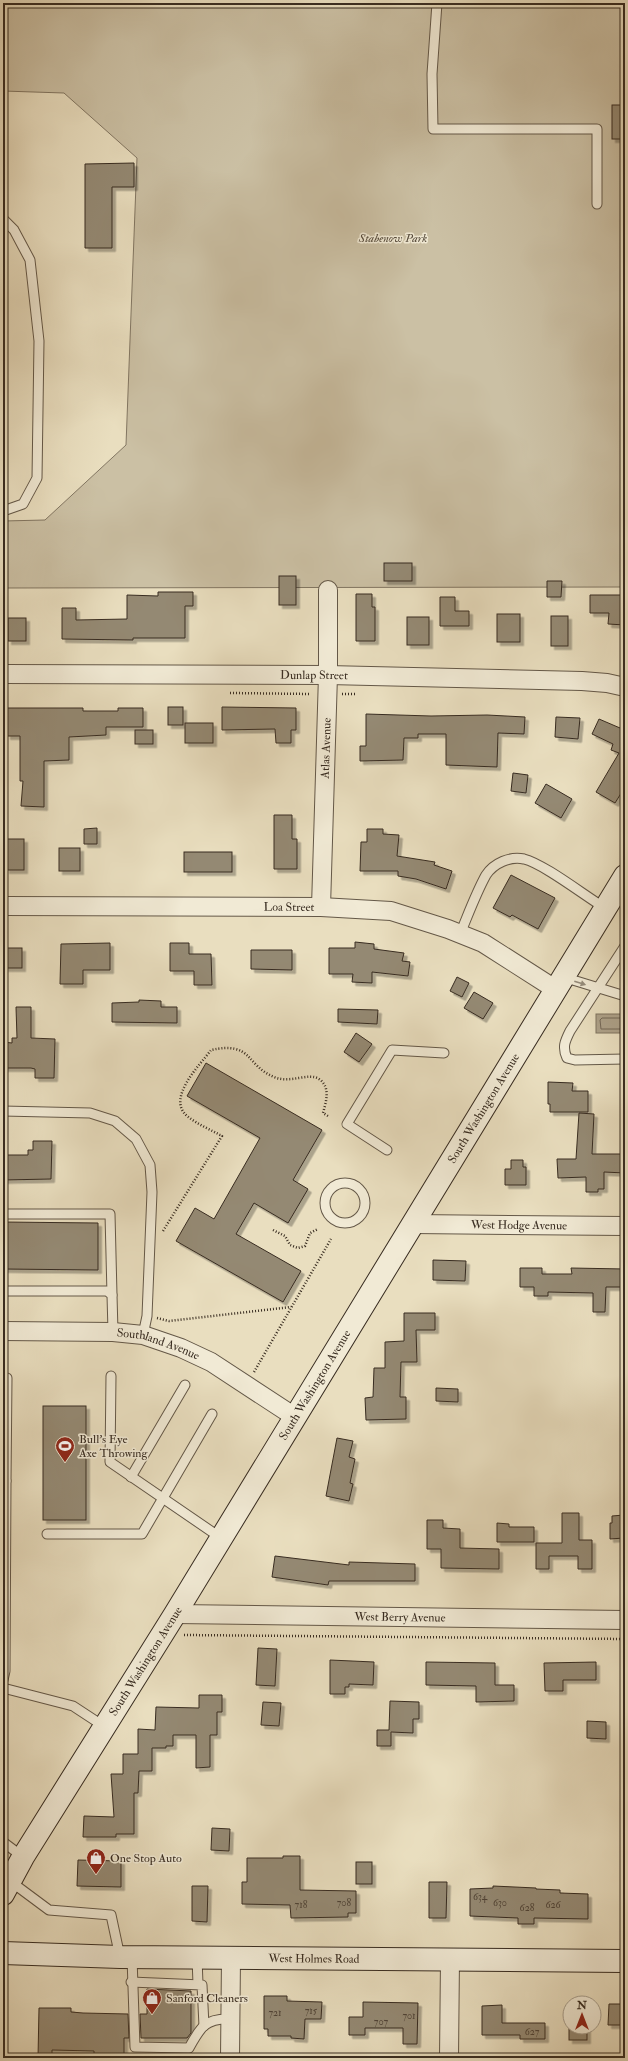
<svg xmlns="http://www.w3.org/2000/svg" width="628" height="2061" font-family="'IM FELL Double Pica',serif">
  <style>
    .green { fill: #cbc0a4; stroke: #827662 }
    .water { fill: #ada189; stroke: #7e725f }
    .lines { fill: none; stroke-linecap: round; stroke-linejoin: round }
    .shore { stroke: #726655; stroke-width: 1 }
    .building { fill: #948973; stroke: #382c21; filter: url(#shadow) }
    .lane-casing { stroke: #645848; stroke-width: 11 }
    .street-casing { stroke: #645848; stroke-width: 20 }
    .secondary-casing { stroke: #382c21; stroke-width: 24 }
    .path { stroke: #382c21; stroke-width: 2.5; stroke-dasharray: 1 2; stroke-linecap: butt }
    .lane { stroke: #f1ead5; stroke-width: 9 }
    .street { stroke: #f1ead5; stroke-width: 18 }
    .secondary { stroke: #f1ead5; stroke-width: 22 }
    .oneway { fill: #948b7b }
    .labels { text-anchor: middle; stroke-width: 3; stroke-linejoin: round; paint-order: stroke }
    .number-label { font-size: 10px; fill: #4f4336 }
    .park-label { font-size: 12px; font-style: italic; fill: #554a3b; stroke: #f1ead5 }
    .street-label { font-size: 12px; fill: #382c21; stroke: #f1ead5 }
    .poi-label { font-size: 12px; fill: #382c21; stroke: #f1ead5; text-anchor: start }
  </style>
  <defs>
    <filter id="shadow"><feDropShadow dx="3.5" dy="3.5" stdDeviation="0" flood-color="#0004"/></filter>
  </defs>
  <rect width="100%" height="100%" fill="#e9debf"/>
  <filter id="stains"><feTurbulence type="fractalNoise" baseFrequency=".005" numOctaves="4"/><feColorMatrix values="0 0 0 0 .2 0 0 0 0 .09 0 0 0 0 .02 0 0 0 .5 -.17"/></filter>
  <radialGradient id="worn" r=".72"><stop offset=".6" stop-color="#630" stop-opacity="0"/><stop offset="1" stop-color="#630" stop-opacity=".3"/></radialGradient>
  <path class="green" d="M3,3H625V587L3,588V521L45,520L126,445L137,158L64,93L3,91Z"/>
  <rect class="water" x="596" y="1014" width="29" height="19"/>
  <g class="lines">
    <path class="shore" d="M625,1018H602L600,1020L601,1029H625"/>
  </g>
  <g class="building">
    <rect x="612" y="105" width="13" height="34"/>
    <path d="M134,163V187H112V248H85V164Z"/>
    <rect x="384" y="563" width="28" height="18"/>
    <rect x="279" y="576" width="17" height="29"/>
    <path d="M547,581H562L561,597H547Z"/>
    <path d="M158,592H193V606H185V638H133V640L62,639V608H76V620L127,619V595L158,596Z"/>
    <path d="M356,594H372V607H375V641H356Z"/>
    <path d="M590,595H625V625L608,624L609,613H590Z"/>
    <path d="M440,597H455V611H469V626H440Z"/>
    <rect x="497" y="614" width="23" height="28"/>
    <rect x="551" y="616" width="17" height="30"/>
    <rect x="407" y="617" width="22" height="28"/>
    <rect x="8" y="618" width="18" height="23"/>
    <rect x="168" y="707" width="15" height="18"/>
    <path d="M222,707L296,708V730H291V743H276L275,729L222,730Z"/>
    <path d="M7,708H83V711H118V708H143V727H106V735L69,737V760L44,761V807L21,806L23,781H20V736H7Z"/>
    <path d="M366,714L431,716L487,715L525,717L524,734L498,733L497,767L446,765V734H418V738H404L403,760L360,761V746H366Z"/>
    <path d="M625,716V787L615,803L596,792L619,753L611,750L613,744L592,734L599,719L620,728Z"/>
    <path d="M556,717L580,718L578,739L555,737Z"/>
    <rect x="185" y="723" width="28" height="20"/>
    <rect x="135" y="730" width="18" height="14"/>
    <path d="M513,773L528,775L526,793L511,791Z"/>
    <path d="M546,784L572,799L561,818L535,803Z"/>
    <path d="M274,815H292V839H297V869H274Z"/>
    <path d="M97,828V844H84V829Z"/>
    <path d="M367,829H383V834L399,835L397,856L435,862L434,865L452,871L446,889L416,879L398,876V871H360L361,842H367Z"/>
    <rect x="6" y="839" width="18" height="31"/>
    <rect x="59" y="848" width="21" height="23"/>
    <rect x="184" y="852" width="48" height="20"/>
    <path d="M511,875L555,898L538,929L512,915L510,917L493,908Z"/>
    <path d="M355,942L374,944V949L404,953L402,961L410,962L408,976L372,972V983L352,982L353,974H329V948H355Z"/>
    <path d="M110,943V970H83V984H60L61,944Z"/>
    <path d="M170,943H189V954H211L212,985H194V971H170Z"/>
    <rect x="5" y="948" width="17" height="20"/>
    <path d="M251,950H292V970L251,969Z"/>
    <path d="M457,977L469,983L462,997L450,991Z"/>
    <path d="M474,992L493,1003L483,1019L464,1008Z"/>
    <path d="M139,1000L161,1001V1007H177V1023L112,1022V1003L139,1002Z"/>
    <path d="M16,1007H31V1038L55,1039L54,1078H35V1069L31,1068H3V1042L12,1043V1038H17Z"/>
    <path d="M338,1009L378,1010L377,1024L338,1022Z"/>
    <path d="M356,1033L372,1044L359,1062L344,1052Z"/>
    <path d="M206,1063L322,1130L293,1180L308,1189L288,1223L254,1203L236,1234L301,1271L283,1302L176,1241L195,1208L214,1219L260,1138L187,1096Z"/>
    <path d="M548,1082L573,1083L572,1091H588V1112H550V1104H548Z"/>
    <path d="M579,1113L594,1114L592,1154H625V1173L604,1172V1189H598V1192H586V1177L558,1178L557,1159H576Z"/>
    <path d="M33,1141H52L51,1179L3,1180V1161H7V1155H28V1150H33Z"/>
    <path d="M511,1160H523V1167H526V1185H505V1169H511Z"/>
    <path d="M3,1222L98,1223V1270L3,1269Z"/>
    <path d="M433,1260L466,1261L465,1281L433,1280Z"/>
    <path d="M520,1268H542V1274H572L571,1268L625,1269V1287H606L605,1312H593V1293L548,1292V1296H534V1287H520Z"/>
    <path d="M404,1313H435V1330H416L417,1362H401L400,1397H406V1419L366,1420L365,1398L373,1397L374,1368H385V1342L404,1341Z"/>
    <path d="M436,1388L458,1389V1402L436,1401Z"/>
    <rect x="43" y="1406" width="43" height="114"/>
    <path d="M337,1438L353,1441L349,1457L355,1459L350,1483L353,1484L349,1501L326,1496Z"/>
    <path d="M562,1513H579V1540H592V1569H578V1556H549V1569H536V1543H562Z"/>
    <path d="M624,1515V1538L610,1539V1523H612V1516Z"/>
    <path d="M427,1520H443V1528L460,1529V1548L499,1549V1569L441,1568V1549H427Z"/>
    <path d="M497,1523L509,1524V1527H534V1542H497Z"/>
    <path d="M275,1556L349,1565V1562L415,1564V1581H329L328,1585L272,1577Z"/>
    <path d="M258,1648L277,1649L275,1686L256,1685Z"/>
    <path d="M330,1660L374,1662L373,1685L349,1684V1687H345V1694H330Z"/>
    <path d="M426,1662L495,1663V1685H514V1701L476,1702V1686L426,1685Z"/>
    <path d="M596,1662V1680H563V1691H545L544,1663Z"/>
    <path d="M199,1695H222V1712H217V1735H210V1767L196,1768V1735H173V1746H166V1748H152V1771H139L138,1793H134V1834H116V1837H83L84,1816L114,1817L111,1774H123V1754H138V1729L155,1730L156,1707L199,1708Z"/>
    <path d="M390,1701L419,1702V1719H413V1733L391,1732V1746H377V1730H389Z"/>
    <path d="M263,1702L281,1703L279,1726L261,1725Z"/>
    <path d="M587,1721L606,1722V1739L587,1738Z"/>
    <path d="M212,1828L230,1829L229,1851L211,1850Z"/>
    <path d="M283,1856H300V1890L356,1891V1913H348V1917L291,1918L290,1905L242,1904V1882H247V1858H283Z"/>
    <path d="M78,1860L121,1861V1887L77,1886Z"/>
    <rect x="356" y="1862" width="16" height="22"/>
    <path d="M429,1882H447L446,1918H429Z"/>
    <path d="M192,1886H208L207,1922L192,1921Z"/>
    <path d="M493,1886L536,1888V1889L560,1890V1893L588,1894V1919L534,1918V1924H518V1918L470,1916V1889L493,1888Z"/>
    <path d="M147,1989L191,1991V2033L187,2038H141L140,2014H147Z"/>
    <path d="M264,1996H287V2001L322,2002L321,2019H305L304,2039L291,2038V2036H268V2029H264Z"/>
    <path d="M363,2002L418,2003L417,2044H403V2028H365V2035H349V2017H363Z"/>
    <path d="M609,2004H625V2025H608Z"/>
    <path d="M502,2005V2023H545V2039H520V2035H482V2006Z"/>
    <path d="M39,2008H71V2012L83,2013L128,2014L129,2038H124V2058H94V2051L52,2050V2058H38Z"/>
    <rect x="569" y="2027" width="18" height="13"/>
  </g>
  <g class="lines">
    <defs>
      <g id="lane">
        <path d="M437,3L432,74L433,129H597V204"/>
        <path d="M3,219L14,230L30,260L39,341L37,478L23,504L3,511"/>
        <path d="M460,934C468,915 476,893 486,875C494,863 510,856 524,859C544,864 585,896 605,908"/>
        <path d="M625,946L570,1031C565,1041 562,1047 567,1058L575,1060L625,1059"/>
        <path d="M563,977L625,996"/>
        <path d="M3,1111L90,1113L115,1121L136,1139L150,1165L152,1192L147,1316L143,1335"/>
        <path d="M387,1150L347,1124L392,1050L444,1053"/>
        <circle cx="345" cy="1203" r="20"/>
        <path d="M3,1214H110L112,1295"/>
        <path d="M3,1291H107L112,1295L113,1332"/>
        <path d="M111,1376L110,1462L221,1538"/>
        <path d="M3,1378H7L6,1481"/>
        <path d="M131,1477L185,1385"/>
        <path d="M3,1481H6L5,1671L3,1680"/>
        <path d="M47,1534H142L212,1414"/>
        <path d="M3,1688L73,1706L105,1727"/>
        <path d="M3,1842L23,1857"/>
        <path d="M10,1881L49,1910L111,1915L120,1957"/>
        <path d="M132,1957L135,2047L189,2048C200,2028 205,2018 230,2019"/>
        <path d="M197,1958L198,1984"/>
        <path d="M131,1982L202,1985L204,2026"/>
      </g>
      <g id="street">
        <path id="s1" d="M3,674L328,675L582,681L607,683L625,687"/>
        <path id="s2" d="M3,906L321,907L391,911L448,929L483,943L555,989"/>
        <path id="s3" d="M321,907L328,675V590"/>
        <path id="s4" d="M413,1224L625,1226"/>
        <path id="s5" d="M3,1331L113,1332L143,1335L181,1348L211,1362L295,1417"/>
        <path id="s6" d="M175,1614L625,1620"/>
        <path d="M230,2058L231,1958"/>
        <path d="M449,2058L450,1959"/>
      </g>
      <g id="secondary">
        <path id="s7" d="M3,1894L23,1857L175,1614L625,876"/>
        <path id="s8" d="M3,1953L120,1957L625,1961"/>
      </g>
    </defs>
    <use href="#lane" class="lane-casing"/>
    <use href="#street" class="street-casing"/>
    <use href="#secondary" class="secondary-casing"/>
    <g class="path">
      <path d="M230,693L311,694"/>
      <path d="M342,694H357"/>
      <path d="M273,1230L285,1236L290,1245L298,1248L305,1246L310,1233L318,1229"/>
      <path d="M163,1231L222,1136C211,1130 197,1124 187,1116C166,1098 200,1065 211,1050C253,1041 245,1065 274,1077C290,1084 309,1072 319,1079C331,1087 326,1102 323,1113L328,1116"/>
      <path d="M157,1318L169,1321L291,1307"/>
      <path d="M254,1372L331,1239"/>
      <path d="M184,1635L625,1639"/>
    </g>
    <use href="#lane" class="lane"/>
    <use href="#street" class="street"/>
    <use href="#secondary" class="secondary"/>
  </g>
  <defs><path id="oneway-solid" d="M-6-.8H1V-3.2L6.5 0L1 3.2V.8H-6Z"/></defs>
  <use class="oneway" href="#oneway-solid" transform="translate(580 983) rotate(18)"/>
  <defs>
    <symbol id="stadium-pin" viewBox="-11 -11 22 30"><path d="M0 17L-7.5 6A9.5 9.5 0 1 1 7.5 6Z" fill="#8f2418" stroke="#f1ead5"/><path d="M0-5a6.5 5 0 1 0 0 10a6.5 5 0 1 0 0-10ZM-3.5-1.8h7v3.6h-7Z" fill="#fff"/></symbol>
    <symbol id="shop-pin" viewBox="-11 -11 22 30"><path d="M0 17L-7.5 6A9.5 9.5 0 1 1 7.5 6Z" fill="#8f2418" stroke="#f1ead5"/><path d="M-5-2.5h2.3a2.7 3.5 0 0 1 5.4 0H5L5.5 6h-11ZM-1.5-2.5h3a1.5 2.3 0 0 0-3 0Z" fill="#fff"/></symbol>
  </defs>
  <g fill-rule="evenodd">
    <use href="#stadium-pin" x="54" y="1435" width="22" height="30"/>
    <use href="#shop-pin" x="85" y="1847" width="22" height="30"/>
    <use href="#shop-pin" x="141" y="1987" width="22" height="30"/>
  </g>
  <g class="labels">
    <g class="number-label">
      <text x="480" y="1900">634</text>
      <text x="344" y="1906">708</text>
      <text x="500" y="1906">630</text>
      <text x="301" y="1908">718</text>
      <text x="553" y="1908">626</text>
      <text x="527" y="1911">628</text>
      <text x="311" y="2014">715</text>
      <text x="275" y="2016">721</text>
      <text x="409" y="2019">701</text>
      <text x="381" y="2025">707</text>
      <text x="532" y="2035">627</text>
    </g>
    <g class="park-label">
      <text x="393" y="242">Stabenow Park</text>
    </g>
    <g class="street-label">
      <text dy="4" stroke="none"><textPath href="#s1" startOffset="311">Dunlap Street</textPath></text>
      <text dy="4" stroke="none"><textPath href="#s3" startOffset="159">Atlas Avenue</textPath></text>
      <text dy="4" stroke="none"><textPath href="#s2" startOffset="286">Loa Street</textPath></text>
      <text dy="4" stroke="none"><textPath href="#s7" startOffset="921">South Washington Avenue</textPath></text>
      <text dy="4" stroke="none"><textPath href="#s4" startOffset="106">West Hodge Avenue</textPath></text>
      <text dy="4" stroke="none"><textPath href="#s5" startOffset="157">Southland Avenue</textPath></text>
      <text dy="4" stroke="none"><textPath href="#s7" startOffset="597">South Washington Avenue</textPath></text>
      <text dy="4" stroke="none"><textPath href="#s6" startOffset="225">West Berry Avenue</textPath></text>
      <text dy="4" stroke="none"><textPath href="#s7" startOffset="273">South Washington Avenue</textPath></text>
      <text dy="4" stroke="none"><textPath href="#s8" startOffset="311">West Holmes Road</textPath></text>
    </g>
    <g class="poi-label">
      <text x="79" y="1443">Bull's Eye<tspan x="79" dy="14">Axe Throwing</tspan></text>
      <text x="110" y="1862">One Stop Auto</text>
      <text x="166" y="2002">Sanford Cleaners</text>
    </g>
  </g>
  <rect width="628" height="2061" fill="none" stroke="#e9debf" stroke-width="16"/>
  <rect x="4" y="4" width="620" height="2053" fill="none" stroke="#382c21" stroke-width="2"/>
  <rect x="8" y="8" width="612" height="2045" fill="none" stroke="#382c21"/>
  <g transform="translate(582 2015)"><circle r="19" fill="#f1ead5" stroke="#a79e8d"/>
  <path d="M0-3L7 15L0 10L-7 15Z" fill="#8f2418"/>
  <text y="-6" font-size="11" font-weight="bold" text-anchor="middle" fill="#382c21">N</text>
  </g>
  <rect width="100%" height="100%" filter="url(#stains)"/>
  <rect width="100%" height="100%" fill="url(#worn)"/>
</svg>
